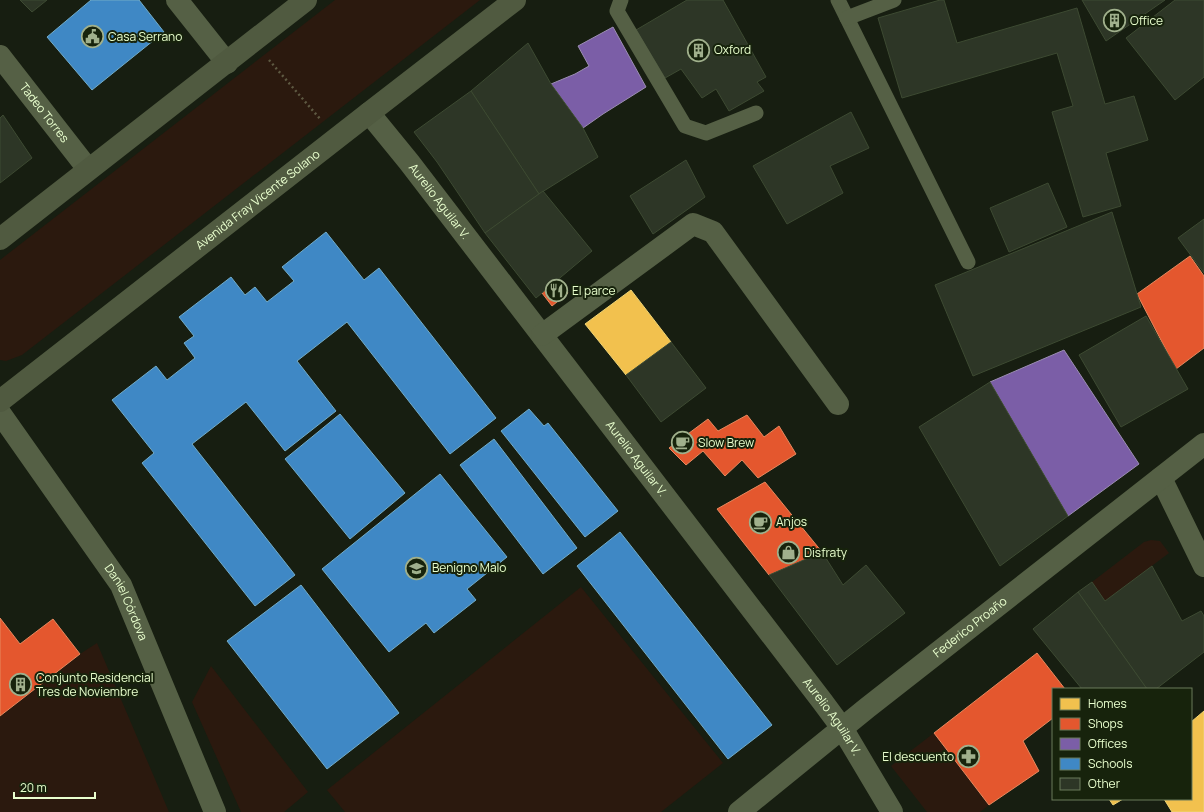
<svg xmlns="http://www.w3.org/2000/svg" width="1204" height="812" font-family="Manrope,sans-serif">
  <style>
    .green { fill: #2b190e }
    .homes { fill: #f2c14e; stroke: #efd474 }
    .shops { fill: #e4572e; stroke: #e6895e }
    .offices { fill: #7b5ea7; stroke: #9c8eb3 }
    .schools { fill: #3f88c5; stroke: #72acc8 }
    .building { fill: #2d3626; stroke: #3d4a32 }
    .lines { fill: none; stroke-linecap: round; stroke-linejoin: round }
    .path { stroke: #5e5942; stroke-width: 2.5; stroke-dasharray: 2 3; stroke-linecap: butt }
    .lane { stroke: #556045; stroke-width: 15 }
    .street { stroke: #556045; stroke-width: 22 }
    .secondary { stroke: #505a40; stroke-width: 22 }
    .labels { text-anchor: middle; stroke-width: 4; stroke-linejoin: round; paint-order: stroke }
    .poi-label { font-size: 12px; fill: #e9ffce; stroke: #17230c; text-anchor: start }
    .street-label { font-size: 12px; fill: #e9ffce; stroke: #17230c }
  </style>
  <rect width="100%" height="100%" fill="#171e11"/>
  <g class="green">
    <path d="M335,0H480L22,355L6,361L0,360V260Z"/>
    <path d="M1151,540L1160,541L1169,553L1105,601L1092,582L1144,542Z"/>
    <path d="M581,587L723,763L661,812H345L327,790Z"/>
    <path d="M97,643L169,812H0V716L80,654Z"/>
    <path d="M211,666L308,792L284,812H241L192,702Z"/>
    <path d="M934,733L989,805L980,812H927L891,766Z"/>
  </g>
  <g class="homes">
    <path d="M631,290L671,342L626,375L585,324Z"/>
    <path d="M1204,711V812H1172L1164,799H1191V722Z"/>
    <path d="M1109,799H1123L1113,805Z"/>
  </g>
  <g class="shops">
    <path d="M1190,256L1204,276V348L1176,369L1137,294Z"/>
    <path d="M558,280L568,293L552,306L542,293Z"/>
    <path d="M747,415L764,437L779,426L796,454L758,478L742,460L725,476L703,451L686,465L669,448L708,419L718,431Z"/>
    <path d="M765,482L822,552L769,575L717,509Z"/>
    <path d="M0,618L20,644L53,619L80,654L0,716Z"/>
    <path d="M1037,653L1065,689H1053V718L1023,741L1039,771L989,805L934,733Z"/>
  </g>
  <g class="offices">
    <path d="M613,27L646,87L603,114L583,128L551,84L575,74L589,66L578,46Z"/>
    <path d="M1064,350L1139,464L1068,516L990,382Z"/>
  </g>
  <g class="schools">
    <path d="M91,0H139L164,32L92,90L47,37Z"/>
    <path d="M326,232L364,280L379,268L496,418L450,454L347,322L297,361L336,411L285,451L246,402L192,444L295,575L255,606L142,463L154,453L112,400L156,366L167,380L195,358L184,343L194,336L179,317L231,277L245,295L255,287L267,302L294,281L282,267Z"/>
    <path d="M529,409L544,426L548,423L618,511L585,537L501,431Z"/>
    <path d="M340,414L405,493L350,539L285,459Z"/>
    <path d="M494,439L577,548L543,574L460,465Z"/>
    <path d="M440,474L507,557L467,589L476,600L434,633L426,623L389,652L322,569Z"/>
    <path d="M620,532L772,725L728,759L577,566Z"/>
    <path d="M301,585L399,713L327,769L227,641Z"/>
  </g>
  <g class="building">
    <path d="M20,0H47L32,12Z"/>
    <path d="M687,0H723L766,77L757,82L764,91L729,111L716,89L702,98L681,69L665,78L636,30Z"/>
    <path d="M940,0H944L957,43L1077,8L1105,104L1134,96L1148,140L1106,153L1121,206L1083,217L1052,112L1073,106L1057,53L902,98L878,18Z"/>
    <path d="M1082,0H1165L1106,41Z"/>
    <path d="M1175,0H1204V77L1175,100L1126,38Z"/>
    <path d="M528,43L551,84L583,128L598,157L539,194L471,91Z"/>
    <path d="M471,91L539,194L485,233L437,162L414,132Z"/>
    <path d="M851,112L869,148L830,166L843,193L787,224L753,166Z"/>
    <path d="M3,115L32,158L0,183V118Z"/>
    <path d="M686,160L705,197L653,234L630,196Z"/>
    <path d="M1048,183L1067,227L1009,252L990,208Z"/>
    <path d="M543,191L592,251L536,298L485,233Z"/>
    <path d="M1112,212L1141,307L973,376L935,285Z"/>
    <path d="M1204,219V273L1178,238Z"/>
    <path d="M1146,316L1188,389L1121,427L1079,355Z"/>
    <path d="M671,342L706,388L661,422L626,375Z"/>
    <path d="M990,382L1068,516L1000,566L919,427Z"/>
    <path d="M822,552L843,585L866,565L905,613L837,665L769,575Z"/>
    <path d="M1152,566L1182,621L1201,611L1204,616V652L1156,689H1147L1078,592L1092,582L1105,601Z"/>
    <path d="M1078,592L1147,689H1082L1033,629Z"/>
  </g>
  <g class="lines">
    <path class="path" d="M269,60L321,120"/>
    <g class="lane">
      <path d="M621,0L617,11L685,126L706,133L756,113"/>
      <path d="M838,0L968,262"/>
      <path d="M847,18L894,0"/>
    </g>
    <g class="street">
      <path d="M177,0L227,63"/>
      <path id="s1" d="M0,56L88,169"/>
      <path id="s2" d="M369,113L409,162L822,701L842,728L892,812"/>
      <path d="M542,335L693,224L713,232L838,404"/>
      <path id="s3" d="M0,413L121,585L215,812"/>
      <path d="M1161,478L1204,566"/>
      <path id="s4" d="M739,812L867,708L1204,444"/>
    </g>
    <g class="secondary">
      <path d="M0,239L306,0"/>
      <path id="s5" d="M0,401L369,113L515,0"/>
    </g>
  </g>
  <defs>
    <symbol id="building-ring" viewBox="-11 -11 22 22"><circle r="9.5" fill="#17230c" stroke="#a0b08c" stroke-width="1.5"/><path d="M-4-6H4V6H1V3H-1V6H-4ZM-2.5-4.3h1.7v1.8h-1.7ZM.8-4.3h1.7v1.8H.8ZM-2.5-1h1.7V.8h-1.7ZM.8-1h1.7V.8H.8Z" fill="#a0b08c"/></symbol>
    <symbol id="civic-ring" viewBox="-11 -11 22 22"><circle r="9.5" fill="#17230c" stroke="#a0b08c" stroke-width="1.5"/><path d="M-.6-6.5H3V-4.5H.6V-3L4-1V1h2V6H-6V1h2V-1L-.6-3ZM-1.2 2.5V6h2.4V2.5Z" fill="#a0b08c"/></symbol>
    <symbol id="restaurant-ring" viewBox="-11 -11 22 22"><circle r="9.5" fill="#17230c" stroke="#a0b08c" stroke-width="1.5"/><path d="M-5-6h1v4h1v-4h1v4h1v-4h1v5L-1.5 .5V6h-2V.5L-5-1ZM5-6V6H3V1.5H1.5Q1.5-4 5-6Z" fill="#a0b08c"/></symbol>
    <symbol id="cafe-ring" viewBox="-11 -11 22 22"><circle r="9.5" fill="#17230c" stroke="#a0b08c" stroke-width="1.5"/><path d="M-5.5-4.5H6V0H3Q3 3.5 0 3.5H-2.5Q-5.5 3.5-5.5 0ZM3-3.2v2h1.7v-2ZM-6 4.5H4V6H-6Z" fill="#a0b08c"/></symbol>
    <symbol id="shop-ring" viewBox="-11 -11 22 22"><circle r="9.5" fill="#17230c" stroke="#a0b08c" stroke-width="1.5"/><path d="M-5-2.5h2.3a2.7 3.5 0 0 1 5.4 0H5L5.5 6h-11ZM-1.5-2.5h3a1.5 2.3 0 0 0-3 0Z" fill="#a0b08c"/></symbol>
    <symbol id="school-ring" viewBox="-11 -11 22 22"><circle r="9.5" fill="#17230c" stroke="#a0b08c" stroke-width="1.5"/><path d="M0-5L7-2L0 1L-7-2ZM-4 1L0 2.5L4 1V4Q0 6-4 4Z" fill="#a0b08c"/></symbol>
    <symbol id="pharmacy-ring" viewBox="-11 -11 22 22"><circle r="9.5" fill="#17230c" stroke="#a0b08c" stroke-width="1.5"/><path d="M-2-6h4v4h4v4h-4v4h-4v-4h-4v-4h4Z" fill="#a0b08c"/></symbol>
  </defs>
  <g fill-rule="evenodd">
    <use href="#building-ring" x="1102" y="8" width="25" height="25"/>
    <use href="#civic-ring" x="80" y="24" width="25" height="25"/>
    <use href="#building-ring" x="686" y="38" width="25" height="25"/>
    <use href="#restaurant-ring" x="544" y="278" width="25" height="25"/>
    <use href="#cafe-ring" x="670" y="430" width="25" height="25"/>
    <use href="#cafe-ring" x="748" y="510" width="25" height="25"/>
    <use href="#shop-ring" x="776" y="540" width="25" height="25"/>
    <use href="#school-ring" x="404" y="556" width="25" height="25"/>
    <use href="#building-ring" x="8" y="672" width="25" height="25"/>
    <use href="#pharmacy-ring" x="956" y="744" width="25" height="25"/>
  </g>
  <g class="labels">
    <g class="poi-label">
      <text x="1130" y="25">Office</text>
      <text x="108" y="41">Casa Serrano</text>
      <text x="714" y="54">Oxford</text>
      <text x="572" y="295">El parce</text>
      <text x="698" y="447">Slow Brew</text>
      <text x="776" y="526">Anjos</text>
      <text x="804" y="557">Disfraty</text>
      <text x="432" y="572">Benigno Malo</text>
      <text x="36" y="682">Conjunto Residencial<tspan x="36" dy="14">Tres de Noviembre</tspan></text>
      <text x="954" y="761" text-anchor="end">El descuento</text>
    </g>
    <g class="street-label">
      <text dy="4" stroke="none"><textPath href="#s1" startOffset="72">Tadeo Torres</textPath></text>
      <text dy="4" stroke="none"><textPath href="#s5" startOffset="327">Avenida Fray Vicente Solano</textPath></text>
      <text dy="4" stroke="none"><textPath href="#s2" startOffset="113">Aurelio Aguilar V.</textPath></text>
      <text dy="4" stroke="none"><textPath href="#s2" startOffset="437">Aurelio Aguilar V.</textPath></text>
      <text dy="4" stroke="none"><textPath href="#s3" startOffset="228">Daniel Córdova</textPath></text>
      <text dy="4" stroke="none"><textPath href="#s4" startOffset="296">Federico Proaño</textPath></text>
      <text dy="4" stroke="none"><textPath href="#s2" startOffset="761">Aurelio Aguilar V.</textPath></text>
    </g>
  </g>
  <rect x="1052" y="688" width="140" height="112" fill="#17230c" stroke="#6b7b5a"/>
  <rect x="1060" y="698" width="20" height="12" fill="#f2c14e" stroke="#6b7b5a"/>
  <text x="1088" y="708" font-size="12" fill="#e9ffce">Homes</text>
  <rect x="1060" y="718" width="20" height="12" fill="#e4572e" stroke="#6b7b5a"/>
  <text x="1088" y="728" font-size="12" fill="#e9ffce">Shops</text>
  <rect x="1060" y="738" width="20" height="12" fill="#7b5ea7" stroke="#6b7b5a"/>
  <text x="1088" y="748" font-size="12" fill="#e9ffce">Offices</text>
  <rect x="1060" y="758" width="20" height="12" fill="#3f88c5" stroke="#6b7b5a"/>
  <text x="1088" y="768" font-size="12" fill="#e9ffce">Schools</text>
  <rect x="1060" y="778" width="20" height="12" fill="#2d3626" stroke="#6b7b5a"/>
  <text x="1088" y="788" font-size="12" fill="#e9ffce">Other</text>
  <path d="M14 792v6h81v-6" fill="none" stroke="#e9ffce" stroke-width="2"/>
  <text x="20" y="792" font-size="12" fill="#e9ffce" stroke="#17230c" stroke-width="3" paint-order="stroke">20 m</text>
</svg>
